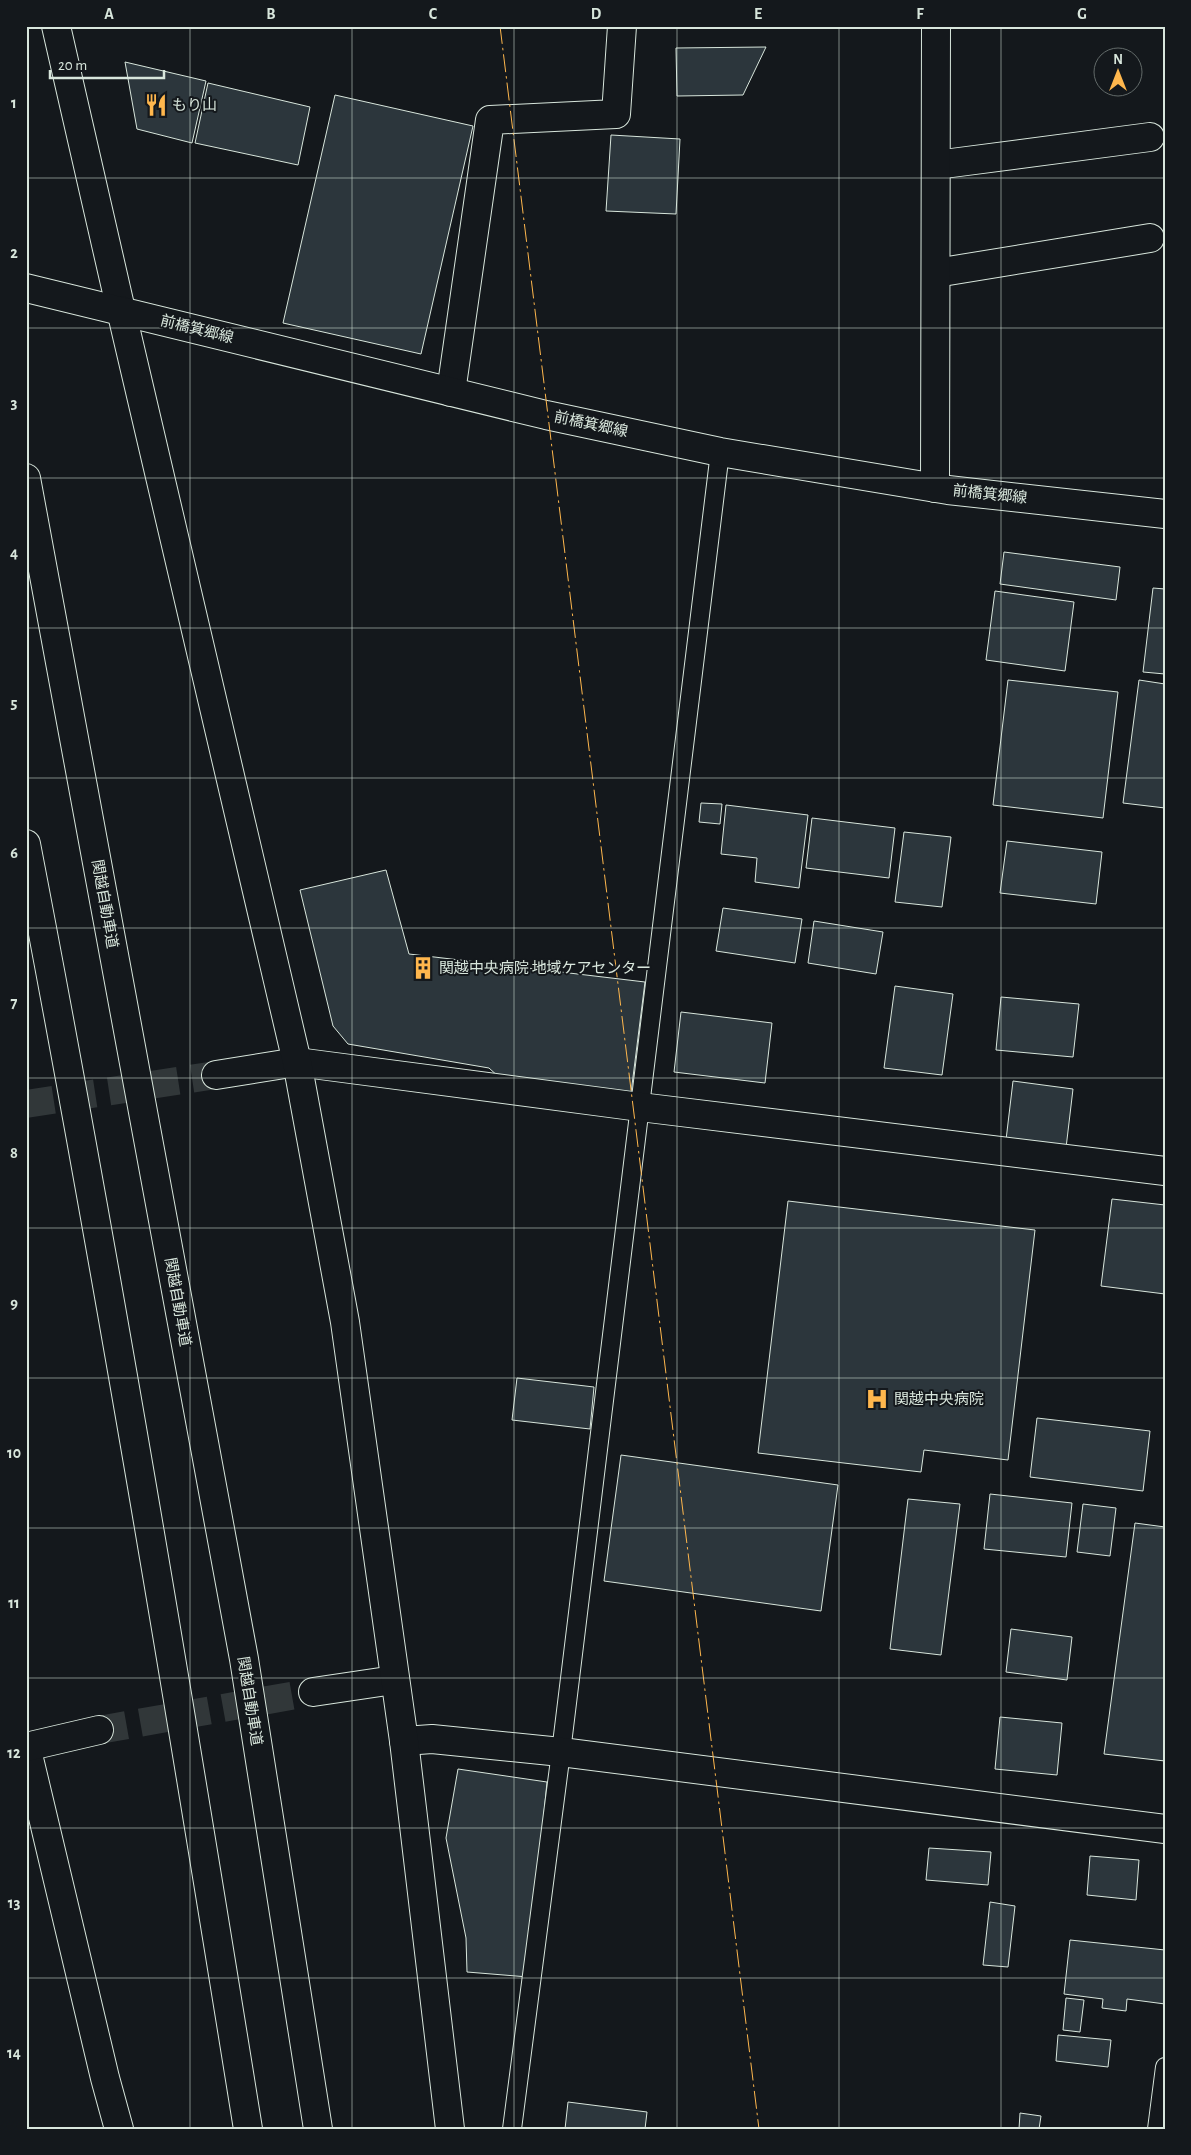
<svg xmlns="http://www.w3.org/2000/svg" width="1191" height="2155" font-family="'Alegreya Sans','Noto Sans JP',sans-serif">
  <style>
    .building { fill: #2c363c; stroke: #d8e6dc }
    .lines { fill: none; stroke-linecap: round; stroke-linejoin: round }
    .street-tunnel { stroke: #313739; stroke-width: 28; stroke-dasharray: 28 14; stroke-linecap: butt }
    .lane-casing { stroke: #d8e6dc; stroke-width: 20 }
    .street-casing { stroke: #d8e6dc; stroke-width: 30 }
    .secondary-casing { stroke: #d8e6dc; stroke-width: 30 }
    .primary-casing { stroke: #d8e6dc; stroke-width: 30 }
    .highway-casing { stroke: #d8e6dc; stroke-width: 30 }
    .lane { stroke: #14181c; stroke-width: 18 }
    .street { stroke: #14181c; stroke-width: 28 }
    .secondary { stroke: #14181c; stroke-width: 28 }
    .primary { stroke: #14181c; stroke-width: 28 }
    .highway { stroke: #14181c; stroke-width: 28 }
    .power { stroke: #ffb74d; stroke-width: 1; stroke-dasharray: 18 4 2.5 4; stroke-linecap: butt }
    .grid { fill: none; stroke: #d8e6dc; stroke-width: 1; stroke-opacity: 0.55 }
    .labels { text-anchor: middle; stroke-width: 4; stroke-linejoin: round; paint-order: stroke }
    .poi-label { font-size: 15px; fill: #d8e6dc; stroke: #14181c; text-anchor: start }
    .street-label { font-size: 15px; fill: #d8e6dc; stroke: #14181c }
    .neatline { fill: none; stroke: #d8e6dc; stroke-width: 2 }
    .grid-label { font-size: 16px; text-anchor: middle; font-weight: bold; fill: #d8e6dc }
  </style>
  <rect width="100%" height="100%" fill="#14181c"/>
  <g class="building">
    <path d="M766,47L743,95L677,96L676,48Z"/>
    <path d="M125,62L206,81L192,143L137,129Z"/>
    <path d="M208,83L310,107L298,165L195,143Z"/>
    <path d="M335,95L473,126L421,354L283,323Z"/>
    <path d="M611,135L680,139L676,214L606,211Z"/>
    <path d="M1004,552L1120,567L1116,600L1000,584Z"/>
    <path d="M1153,588L1165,589V674L1143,672Z"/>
    <path d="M995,591L1074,602L1065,671L986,660Z"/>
    <path d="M1008,680L1118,692L1103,818L993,805Z"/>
    <path d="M1139,680L1165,684V808L1123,803Z"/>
    <path d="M701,803L722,804L720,824L699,822Z"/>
    <path d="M726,805L808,815L799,888L755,882L757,858L721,854Z"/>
    <path d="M812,818L895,828L889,878L806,868Z"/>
    <path d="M904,832L951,837L942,907L895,902Z"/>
    <path d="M1007,841L1102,852L1096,904L1000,893Z"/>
    <path d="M386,870L409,954L645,982L631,1093L500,1078L489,1068L348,1044L333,1026L300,890Z"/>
    <path d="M723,908L802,919L795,963L716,951Z"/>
    <path d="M814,921L883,932L876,974L808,963Z"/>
    <path d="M895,986L953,994L942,1075L884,1068Z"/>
    <path d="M1001,997L1079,1004L1073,1057L996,1050Z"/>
    <path d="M681,1012L772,1023L765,1083L674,1072Z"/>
    <path d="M1013,1081L1073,1089L1066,1148L1006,1140Z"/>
    <path d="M1112,1199L1165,1205V1294L1101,1286Z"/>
    <path d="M788,1201L1035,1230L1008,1460L924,1450L921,1472L758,1453Z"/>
    <path d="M517,1378L594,1387L590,1429L512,1420Z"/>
    <path d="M1037,1418L1150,1431L1143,1491L1030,1477Z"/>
    <path d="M621,1455L838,1485L821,1611L604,1581Z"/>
    <path d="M990,1494L1072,1503L1066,1557L984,1549Z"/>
    <path d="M908,1499L960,1504L941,1655L890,1649Z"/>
    <path d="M1083,1504L1116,1508L1110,1556L1077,1552Z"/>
    <path d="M1135,1523L1165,1527V1761L1104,1754Z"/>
    <path d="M1011,1629L1072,1637L1067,1680L1006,1672Z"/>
    <path d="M1000,1717L1062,1723L1057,1775L995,1769Z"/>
    <path d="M458,1769L547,1782L528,1977L467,1972L466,1938L446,1838Z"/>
    <path d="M929,1848L991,1852L988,1885L926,1880Z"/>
    <path d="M1090,1856L1139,1860L1136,1900L1087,1895Z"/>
    <path d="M990,1902L1015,1906L1008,1967L983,1965Z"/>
    <path d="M1070,1940L1165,1950V2004L1127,1999L1126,2011L1102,2008L1103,1999L1064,1994Z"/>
    <path d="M1066,1998L1084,2000L1080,2032L1063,2030Z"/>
    <path d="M1058,2035L1111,2040L1108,2067L1056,2061Z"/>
    <path d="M568,2102L647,2112L645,2129H565Z"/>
    <path d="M1020,2113L1041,2116L1039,2129H1019Z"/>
  </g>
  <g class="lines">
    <g class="street-tunnel">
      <path d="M26,1104L216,1075"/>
      <path d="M99,1730L313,1692"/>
    </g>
    <defs>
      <g id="lane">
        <path d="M512,2129L561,1752L720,452"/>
        <path d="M1157,2129L1165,2067"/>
      </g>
      <g id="street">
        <path d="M56,26L121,310"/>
        <path d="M936,165L1150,137"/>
        <path d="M936,273L1150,238"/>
        <path d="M451,392L490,120L616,114L622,26"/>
        <path d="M935,488L936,26"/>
        <path d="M216,1075L297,1062L640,1107L1165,1171"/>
        <path d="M313,1692L394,1680"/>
        <path d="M404,1741L432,1739L561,1752L1165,1829"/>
        <path d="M26,1746L105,2078L119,2129"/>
        <path d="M26,1747L99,1730"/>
      </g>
      <path id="secondary" d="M121,310L297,1062L345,1322L404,1741L450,2129"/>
      <path id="primary" d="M26,288L546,415L720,452L948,490L1165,514"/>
      <g id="highway">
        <path d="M26,478L244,1659L318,2129"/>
        <path d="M26,844C108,1271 179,1700 248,2129"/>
      </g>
    </defs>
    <use href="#lane" class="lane-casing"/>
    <use href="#street" class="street-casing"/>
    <use href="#secondary" class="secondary-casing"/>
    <use href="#primary" class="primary-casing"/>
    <use href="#highway" class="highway-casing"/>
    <use href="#lane" class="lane"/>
    <use href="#street" class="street"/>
    <use href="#secondary" class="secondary"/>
    <use href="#primary" class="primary"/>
    <use href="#highway" class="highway"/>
    <path class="power" d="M500,26L759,2129"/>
  </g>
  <path class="grid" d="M190,26V2129M352,26V2129M514,26V2129M677,26V2129M839,26V2129M1001,26V2129M26,178H1165M26,328H1165M26,478H1165M26,628H1165M26,778H1165M26,928H1165M26,1078H1165M26,1228H1165M26,1378H1165M26,1528H1165M26,1678H1165M26,1828H1165M26,1978H1165"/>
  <defs>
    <symbol id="restaurant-bare" viewBox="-9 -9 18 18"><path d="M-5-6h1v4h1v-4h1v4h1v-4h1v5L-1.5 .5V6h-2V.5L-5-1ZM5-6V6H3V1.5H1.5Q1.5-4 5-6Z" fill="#ffb74d" stroke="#14181c" stroke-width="2.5" paint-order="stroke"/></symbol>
    <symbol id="building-bare" viewBox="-9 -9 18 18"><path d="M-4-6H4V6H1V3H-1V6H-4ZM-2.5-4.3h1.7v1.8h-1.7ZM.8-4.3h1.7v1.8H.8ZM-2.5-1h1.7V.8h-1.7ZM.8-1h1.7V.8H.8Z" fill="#ffb74d" stroke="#14181c" stroke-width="2.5" paint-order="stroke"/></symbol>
    <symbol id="hospital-bare" viewBox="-9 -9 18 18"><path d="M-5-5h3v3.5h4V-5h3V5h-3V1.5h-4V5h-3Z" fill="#ffb74d" stroke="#14181c" stroke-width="2.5" paint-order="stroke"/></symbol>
  </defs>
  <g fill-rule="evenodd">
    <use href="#restaurant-bare" x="140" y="89" width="32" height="32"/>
    <use href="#building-bare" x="407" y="952" width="32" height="32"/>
    <use href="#hospital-bare" x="861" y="1383" width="32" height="32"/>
  </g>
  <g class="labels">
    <g class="poi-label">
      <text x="172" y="110">もり山</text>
      <text x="439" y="973">関越中央病院 地域ケアセンター</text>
      <text x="894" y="1404">関越中央病院</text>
    </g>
    <g class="street-label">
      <text transform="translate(197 329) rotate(14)" y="5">前橋箕郷線</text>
      <text transform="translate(591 424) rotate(12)" y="5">前橋箕郷線</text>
      <text transform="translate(990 494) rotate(6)" y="5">前橋箕郷線</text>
      <text transform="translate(105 904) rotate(80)" y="5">関越自動車道</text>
      <text transform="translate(178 1302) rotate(80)" y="5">関越自動車道</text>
      <text transform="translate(250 1701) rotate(81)" y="5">関越自動車道</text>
    </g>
  </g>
  <rect width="1191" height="2155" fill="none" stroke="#14181c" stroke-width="55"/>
  <g transform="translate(1118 72)"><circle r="24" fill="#14181c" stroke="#626a69"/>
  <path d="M0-4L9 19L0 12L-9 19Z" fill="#ffb74d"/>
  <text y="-8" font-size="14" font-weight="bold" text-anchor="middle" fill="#d8e6dc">N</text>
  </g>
  <path d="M50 70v8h114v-8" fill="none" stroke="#d8e6dc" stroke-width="2.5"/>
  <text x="58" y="70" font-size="15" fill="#d8e6dc" stroke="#14181c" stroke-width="4" paint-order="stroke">20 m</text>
  <rect x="28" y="28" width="1136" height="2100" class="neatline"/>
  <g class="grid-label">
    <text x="109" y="19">A</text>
    <text x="271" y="19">B</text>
    <text x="433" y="19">C</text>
    <text x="596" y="19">D</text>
    <text x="758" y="19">E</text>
    <text x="920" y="19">F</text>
    <text x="1082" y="19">G</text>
    <text x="14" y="108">1</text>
    <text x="14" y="258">2</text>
    <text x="14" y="408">3</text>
    <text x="14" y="558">4</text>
    <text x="14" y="708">5</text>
    <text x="14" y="858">6</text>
    <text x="14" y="1008">7</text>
    <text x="14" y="1158">8</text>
    <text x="14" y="1308">9</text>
    <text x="14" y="1458">10</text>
    <text x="14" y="1608">11</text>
    <text x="14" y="1758">12</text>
    <text x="14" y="1908">13</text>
    <text x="14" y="2058">14</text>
  </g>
</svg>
